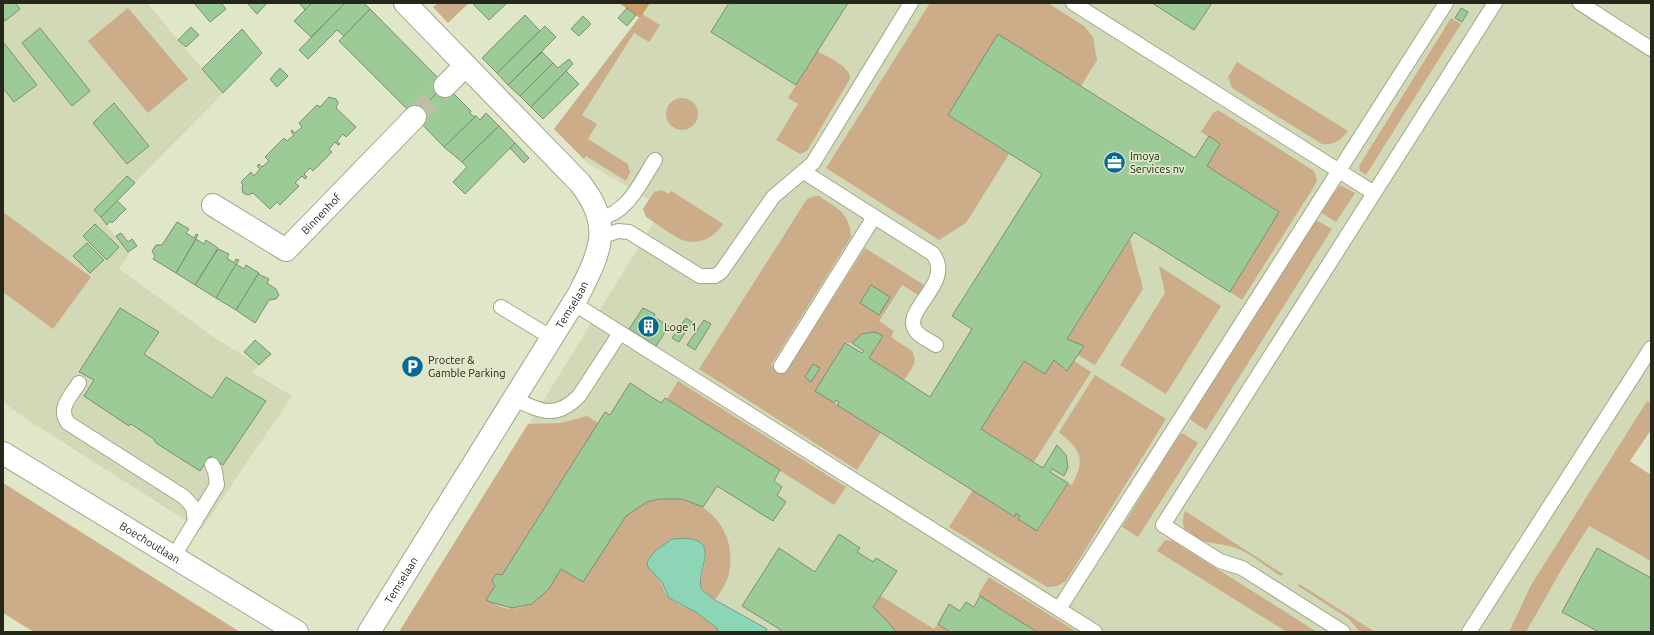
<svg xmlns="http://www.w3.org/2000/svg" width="1654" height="635" font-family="Ubuntu,sans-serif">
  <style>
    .built { fill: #d1d9b6 }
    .green { fill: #cdad89 }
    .forest { fill: #ca9e6a }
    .water { fill: #8cd6b7; stroke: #6da288 }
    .building { fill: #9dcb97; stroke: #7a8e78 }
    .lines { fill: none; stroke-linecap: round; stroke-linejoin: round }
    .street-tunnel { stroke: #bbc1a6; stroke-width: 22; stroke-dasharray: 22 11; stroke-linecap: butt }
    .lane-casing { stroke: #a0a78b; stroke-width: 16 }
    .street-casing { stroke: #a0a78b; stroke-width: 24 }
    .secondary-casing { stroke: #a0a78b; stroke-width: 24 }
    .lane { stroke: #fff; stroke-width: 14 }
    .street { stroke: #fff; stroke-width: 22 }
    .secondary { stroke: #fff; stroke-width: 22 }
    .labels { text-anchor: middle; stroke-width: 3.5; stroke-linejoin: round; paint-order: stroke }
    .poi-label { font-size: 11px; fill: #25271c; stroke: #e0e7c9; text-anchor: start }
    .street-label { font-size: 11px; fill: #25271c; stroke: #e0e7c9 }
  </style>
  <rect width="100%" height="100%" fill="#e0e7c9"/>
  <g class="built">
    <path d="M3,3H147L223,93L101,217L129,254L119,269L215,338L259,365L252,372L292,396L201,530L20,415L3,402Z"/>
    <path d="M650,3H1651V403L1647,401L1531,585L1509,632H399L663,208L586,162L554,129Z"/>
    <path d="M1589,526L1651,561V632H1526L1553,584Z"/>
  </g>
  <g class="green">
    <path d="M438,3H469L448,23L433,7Z"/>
    <path d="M930,3H1048L1084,26L1093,37L1097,60L1081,86L998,35L948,115L1009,154L966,223L939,240L826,168Z"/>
    <path d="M128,8L188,79L148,113L88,41Z"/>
    <path d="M642,14L660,25L649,42L634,33L582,115L597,124L588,139L628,164L630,172L626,181L586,156L584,159L554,129Z"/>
    <path d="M1451,18L1461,24L1366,175L1360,171L1359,166Z"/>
    <path d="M817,51C827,57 851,66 850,79L807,151L800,154L776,140L798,104L788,98Z"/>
    <path d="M1237,62L1348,131C1340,141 1335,145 1322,144L1232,88L1228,77Z"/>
    <circle cx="682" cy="114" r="16"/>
    <path d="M1218,110L1314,171L1317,180L1315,185L1242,300L1230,292L1279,212L1207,166L1220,144L1201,132L1213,113Z"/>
    <path d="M1340,185L1355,193L1336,222L1323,214L1321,211Z"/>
    <path d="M662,190L668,194L671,191L673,192L723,224C716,236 700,245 686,241C677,240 655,222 646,217L643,209L654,192Z"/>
    <path d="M815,196H819C837,208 850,213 851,237L771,365L785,373L865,248L924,285L918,295L902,285L879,321L894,331L891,337L912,351C919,363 910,371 904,380L869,358L882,336C871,329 860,333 852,343H845L815,391L881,432L857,470L699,369L805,202L807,199Z"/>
    <path d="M3,212L91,277L53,329L3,292Z"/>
    <path d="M1315,221H1318L1332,229L1206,430L1192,421L1190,418Z"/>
    <path d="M1130,239L1143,289L1095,365L1078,355L1084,346L1067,339Z"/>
    <path d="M1159,266L1221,306L1166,394L1120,365L1165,293Z"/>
    <path d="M1054,360L1067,371L1074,361L1091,372L1034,462L981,429L1024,361L1045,374Z"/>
    <path d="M1095,375L1166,419L1066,581L1057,586L1047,587L949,527L973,490L1015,516L1016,513L1038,531L1068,483L1072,485C1086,458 1081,451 1059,432Z"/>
    <path d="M678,381L846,487L834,505L667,399Z"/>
    <path d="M1647,401L1651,403V430L1630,461L1651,475V561L1589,526L1559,574L1526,632H1509L1531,585Z"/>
    <path d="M587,416L598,423L502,575L497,574L493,578L492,581L495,586L487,599C518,624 546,596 561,569L583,582C597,559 614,523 636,508C683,477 741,519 729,573C727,583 721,591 715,600L707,594L700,586L706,556L702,546L672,539L655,551L651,571L659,578L666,594L678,604L696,612L717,628L718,632H399L528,424L561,423Z"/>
    <path d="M1180,434H1184L1198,443L1138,537L1122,527Z"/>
    <path d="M3,483L240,632H34L3,613Z"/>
    <path d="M1185,511L1283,574L1281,576C1268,568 1250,553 1236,548C1216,541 1173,545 1185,511Z"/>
    <path d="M1165,540L1173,541L1317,632H1287L1157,551Z"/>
    <path d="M989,577L1077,632H1037L978,595Z"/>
    <path d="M1299,584L1309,590L1375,632H1360L1349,619L1298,586Z"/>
    <path d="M881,596L934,629L938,624L950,632H896L888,622L873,607Z"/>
  </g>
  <path class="forest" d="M619,3H650L640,18Z"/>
  <path class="water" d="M672,539C729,533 693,572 702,590L715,600L767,629L766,632H718L717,628L696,612L669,598L662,582L648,567L647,562L655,551Z"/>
  <g class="building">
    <path d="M3,3H15L20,9L5,21L3,18Z"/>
    <path d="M194,3H221L226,9L210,22Z"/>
    <path d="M247,3H267L257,14Z"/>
    <path d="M299,3H312L305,10Z"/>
    <path d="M312,3H345L311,37L294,21Z"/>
    <path d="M345,3H364L370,9L344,36L337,30L308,59L299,50Z"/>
    <path d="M472,3H507L489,20Z"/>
    <path d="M729,3H848L796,85L711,32Z"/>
    <path d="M1152,3H1212L1194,30Z"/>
    <path d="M627,8L636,15L627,26L618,18Z"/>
    <path d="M1461,8L1468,12L1462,22L1455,18Z"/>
    <path d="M370,9L445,85L414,116L339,41Z"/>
    <path d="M525,15L540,31L497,73L482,58Z"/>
    <path d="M583,16L591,24L579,36L571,29Z"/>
    <path d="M545,26L556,37L508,85L497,73Z"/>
    <path d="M191,27L199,35L186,47L178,40Z"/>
    <path d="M40,28L90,91L72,106L22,43Z"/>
    <path d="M242,29L262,53L223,93L202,69Z"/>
    <path d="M998,34L1195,158L1209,136L1220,144L1207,166L1279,212L1230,292L1134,232L1067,339L1084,346L1067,371L1054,360L1045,374L1024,361L981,429L1043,468L1057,445L1066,455L1068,467L1064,476L1052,469L1050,472L1068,483L1037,531L1018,519L1020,516L1016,513L1015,517L837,405L839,402L836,400L834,403L815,391L845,343L862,353L864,351L852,343L862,334L875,332L883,336L869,358L930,397L972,329L952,316L1042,174L948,115Z"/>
    <path d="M3,42L37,85L14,102L3,88Z"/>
    <path d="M542,52L553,63L520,96L508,85Z"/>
    <path d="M569,59L573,64L531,107L520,96L553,63L558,68Z"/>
    <path d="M280,68L288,76L277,87L270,79Z"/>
    <path d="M566,71L579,84L543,119L531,107Z"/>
    <path d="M445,85L471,111L470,113L473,116H476L444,147L414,116Z"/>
    <path d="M329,97L336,99L338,103L336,108L356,127L346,137L343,134L337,141L340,144L338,145L335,142L329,149L332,152L313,171L310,168L304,174L307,177L305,179L302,176L295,183L299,186L280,205L277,202L270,209L253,193L248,195L243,193L242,189L243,185L241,182L251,172L254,176L260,169L257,166L259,164L262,167L269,161L265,157L284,138L287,141L294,135L291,132L292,130L295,133L302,127L299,123L317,105L320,107Z"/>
    <path d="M114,103L149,146L127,164L93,123Z"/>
    <path d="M486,113L499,126L462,162L444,147L476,116L480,120Z"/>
    <path d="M499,126L515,143L465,194L453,182L467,167L462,162Z"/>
    <path d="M515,143L529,158L524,163L510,148Z"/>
    <path d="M127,176L135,183L101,217L94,210Z"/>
    <path d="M117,201L126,209L112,223L110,221L107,225L101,217Z"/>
    <path d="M177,222L189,229L186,233L194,238L196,234L198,235L176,273L153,259L155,256L152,251L156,245H162Z"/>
    <path d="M95,224L119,247L107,260L83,236Z"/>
    <path d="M121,233L128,242L132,239L137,246L128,252L116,236Z"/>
    <path d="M196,239L204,244L206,240L218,248L195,285L176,273Z"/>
    <path d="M87,243L104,260L90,273L73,256Z"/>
    <path d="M218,249L229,254L227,258L234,263L236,259L239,260L216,298L195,285Z"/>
    <path d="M236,264L244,269L246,265L259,273L236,310L216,298Z"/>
    <path d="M258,274L269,279L267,283L276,289L279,295L276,299L269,300L255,323L236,310Z"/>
    <path d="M871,285L890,297L879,315L860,303Z"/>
    <path d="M120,308L159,332L144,354L212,398L226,377L266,401L223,465L210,456L200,471L156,443L154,439L131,424L129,426L84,396L94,380L79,372Z"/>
    <path d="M643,308L655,314L654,317L669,326L656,346L629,329Z"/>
    <path d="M686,318L692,322L679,342L672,338Z"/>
    <path d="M704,320L711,324L695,350L687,345Z"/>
    <path d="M255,340L271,354L259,365L244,352Z"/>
    <path d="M813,364L820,368L811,382L805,377Z"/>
    <path d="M630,383L661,403L665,398L780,470L774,481L782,487L777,495L786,502L773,521L717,486L703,507L682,499H659L647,502L626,516L583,582L561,569L549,589L532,604L512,608L490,602L486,600L495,586L492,581L493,578L497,574L502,575L605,412L610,415Z"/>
    <path d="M839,534L860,548L857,552L873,562L876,558L897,571L873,607L888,622L896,632H779L781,630L742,606L779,548L815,572Z"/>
    <path d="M1597,548L1651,578V632H1599L1562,612Z"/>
    <path d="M980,596L1037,632H950L938,624L949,604L960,611L966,602L974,607Z"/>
  </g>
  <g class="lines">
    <path class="street-tunnel" d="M415,117L445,86"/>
    <defs>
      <g id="lane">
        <path d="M1073,3L1374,193"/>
        <path d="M1580,3L1651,49"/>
        <path d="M804,172L933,254C955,284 900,310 916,331C920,337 930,341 936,345"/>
        <path d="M599,218C628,214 641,181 655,160"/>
        <path d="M601,237L618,231L629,232L700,276H715L721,272L773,197L813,163L911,3"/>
        <path d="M573,303L1095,632"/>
        <path d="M501,307L552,338"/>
        <path d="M781,366L874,217"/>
        <path d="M79,383C71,396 57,408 68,423L184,497L193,507L195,522"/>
        <path d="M514,399C541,411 555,420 579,396L620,333"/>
        <path d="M174,556L217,485L215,471L212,465"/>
        <path d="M1059,609L1446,3"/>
        <path d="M1343,632L1242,568L1220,561L1163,525L1495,3"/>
        <path d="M1469,632L1651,348"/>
      </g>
      <g id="street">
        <path d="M445,86L465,66"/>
        <path id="s1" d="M213,205L286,250L415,117"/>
        <path id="s2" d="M369,632L579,294C601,250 613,225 580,183L405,3"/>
      </g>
      <g id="secondary">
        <path id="s3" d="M3,453L297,632"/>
      </g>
    </defs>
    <use href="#lane" class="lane-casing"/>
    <use href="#street" class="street-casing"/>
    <use href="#secondary" class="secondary-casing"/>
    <use href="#lane" class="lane"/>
    <use href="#street" class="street"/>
    <use href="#secondary" class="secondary"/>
  </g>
  <defs>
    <symbol id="office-disc" viewBox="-11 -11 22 22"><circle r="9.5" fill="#036997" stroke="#e0e7c9"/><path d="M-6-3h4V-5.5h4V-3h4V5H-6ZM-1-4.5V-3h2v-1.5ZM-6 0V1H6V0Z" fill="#fff"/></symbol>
    <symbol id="building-disc" viewBox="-11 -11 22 22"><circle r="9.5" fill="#036997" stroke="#e0e7c9"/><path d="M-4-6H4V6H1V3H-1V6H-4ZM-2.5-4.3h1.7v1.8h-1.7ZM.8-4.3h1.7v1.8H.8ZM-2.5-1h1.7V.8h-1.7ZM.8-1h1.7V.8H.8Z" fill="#fff"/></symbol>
    <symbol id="parking-disc" viewBox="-11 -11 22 22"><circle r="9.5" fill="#036997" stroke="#e0e7c9"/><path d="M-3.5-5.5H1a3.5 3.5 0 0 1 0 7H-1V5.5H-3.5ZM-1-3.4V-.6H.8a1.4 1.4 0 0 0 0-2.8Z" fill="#fff"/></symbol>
  </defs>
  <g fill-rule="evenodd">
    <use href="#office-disc" x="1102" y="150" width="25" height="25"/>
    <use href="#building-disc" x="636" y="314" width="25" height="25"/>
    <use href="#parking-disc" x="400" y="354" width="25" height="25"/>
  </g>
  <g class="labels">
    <g class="poi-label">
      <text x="1130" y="160">Imoya<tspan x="1130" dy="13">Services nv</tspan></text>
      <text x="664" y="331">Loge 1</text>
      <text x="428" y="364">Procter &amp;<tspan x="428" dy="13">Gamble Parking</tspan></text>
    </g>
    <g class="street-label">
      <text dy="4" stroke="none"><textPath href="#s1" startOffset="136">Binnenhof</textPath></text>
      <text dy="4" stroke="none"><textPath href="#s2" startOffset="385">Temselaan</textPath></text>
      <text dy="4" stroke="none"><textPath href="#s3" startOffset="172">Boechoutlaan</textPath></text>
      <text dy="4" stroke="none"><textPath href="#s2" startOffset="61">Temselaan</textPath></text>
    </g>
  </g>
  <rect width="1654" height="635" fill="none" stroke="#25271c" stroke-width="8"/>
</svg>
